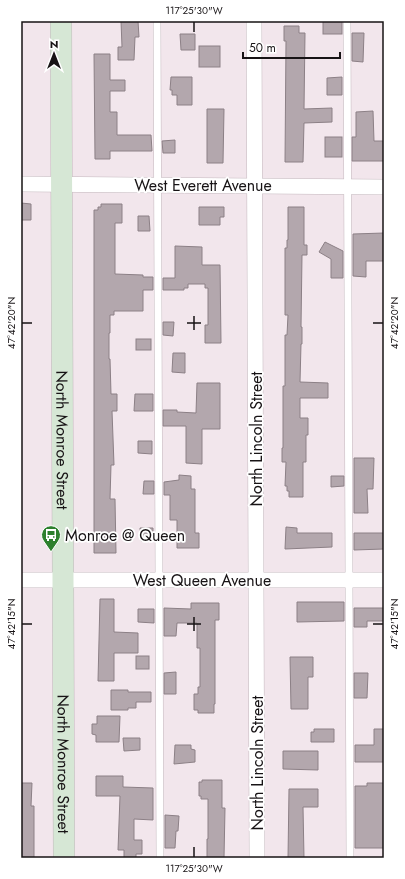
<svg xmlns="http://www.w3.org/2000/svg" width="405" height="879" font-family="Jost,sans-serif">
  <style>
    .building { fill: #b3a7ad; stroke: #8c8086 }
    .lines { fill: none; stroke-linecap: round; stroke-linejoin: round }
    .lane-casing { stroke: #c3b7bd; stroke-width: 8 }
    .street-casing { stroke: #c3b7bd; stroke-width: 16 }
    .secondary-casing { stroke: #c3b7bd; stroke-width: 22 }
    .lane { stroke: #fff; stroke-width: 7 }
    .street { stroke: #fff; stroke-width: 15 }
    .secondary { stroke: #d6e7d5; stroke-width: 21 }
    .ticks { fill: none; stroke: #171315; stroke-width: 1.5 }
    .labels { text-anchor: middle; stroke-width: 3.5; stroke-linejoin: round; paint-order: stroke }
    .street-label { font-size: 16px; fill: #171315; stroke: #fff }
    .poi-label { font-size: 16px; fill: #171315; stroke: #fff; text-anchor: start }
    .neatline { fill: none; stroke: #171315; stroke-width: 1.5 }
    .ticks-label { font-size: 10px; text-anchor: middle; fill: #171315 }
  </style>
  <rect width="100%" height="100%" fill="#f2e6ec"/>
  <g class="building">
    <path d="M121,21H138L139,37H135L134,60H118V47H122Z"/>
    <rect x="323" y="21" width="19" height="13"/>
    <path d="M284,26H299V33H305L304,109L332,108V122L304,123L303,162H285L286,41H284Z"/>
    <path d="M352,33H364L363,62L352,61Z"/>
    <path d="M180,34H195V50H181Z"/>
    <rect x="199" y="46" width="21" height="21"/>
    <path d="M94,54H110V80H125V91H110V112H117V135H151L152,151H110V159H95Z"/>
    <path d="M171,77H192V105H177V95H172V90H170Z"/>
    <path d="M342,77V95H327V78Z"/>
    <path d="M207,109H224L223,163H207Z"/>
    <path d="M373,111L374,141H384V161H352V137H356V112Z"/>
    <rect x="325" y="137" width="17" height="20"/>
    <path d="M175,140V153H163L162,141Z"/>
    <path d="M21,203L31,204V220H21Z"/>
    <path d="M101,204H122V223H115V274L143,275V277H153V290H143V311H114V315H110V333H109V359H110L111,394H117V411H112L114,465H111L110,499H115L116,553H94V210H98V207H101Z"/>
    <path d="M199,207H224V217H220V225H199Z"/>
    <path d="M288,207H304V245H307V255H302L301,327H302V344H301L300,382L328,383V398H300V418H308V435H306V462H303V497H289V491H287V486H285L286,462H282V448H283V386H285V335H287L288,315H285V248H287V240H288Z"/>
    <path d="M138,216H149L150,231H138Z"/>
    <path d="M384,233V261H366V277L353,276V234Z"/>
    <path d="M325,242L343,251V278H331V259L319,252Z"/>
    <path d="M175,246L202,247V265H220L221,343H205V325H208V288H205V284H188V288H184V290H163V278H175Z"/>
    <path d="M163,322H174L173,336L163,335Z"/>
    <rect x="136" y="339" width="15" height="11"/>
    <path d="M173,353H185V373L172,372Z"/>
    <path d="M197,383H220V429H202V464L186,463V426H163V410H177V412L196,413Z"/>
    <path d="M135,394H153V411H134Z"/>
    <path d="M138,441H152V454L138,453Z"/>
    <path d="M354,458H374L373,489H367L368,513H354Z"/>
    <path d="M179,475L191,476V489H195V533H199V548H177V520H170V495H164V482L179,480Z"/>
    <path d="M331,476H344V486L331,487Z"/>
    <path d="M144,481H154V494H143Z"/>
    <path d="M286,527L297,528V533H332V547L285,549Z"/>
    <path d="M140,528H153V541H141Z"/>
    <path d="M354,533H384V549L354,550Z"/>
    <path d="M100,599H114V632L138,633V653H114V681H98Z"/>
    <path d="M297,602H344V621L297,622Z"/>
    <path d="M191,603H219V620H215V704H214V713H198V710H194V694H198V687H200V648H197V623H177L176,636H164V608L191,609Z"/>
    <path d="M354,608H384V621H367V627H354Z"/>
    <path d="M138,609H154V623L138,622Z"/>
    <rect x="136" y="656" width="13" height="13"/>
    <path d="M290,657H313V677H308V709H291Z"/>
    <path d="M176,672V694H164V673Z"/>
    <path d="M354,673H368L367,698H354Z"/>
    <path d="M111,690H128V692H151V702H136V708H128V710H111Z"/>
    <path d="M97,716H120L119,742H96V735L92,734V724H97Z"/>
    <path d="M314,729H334V742H311V732H314Z"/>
    <path d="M374,729H384V762H355V745H374Z"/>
    <path d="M123,738H140V750L124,751Z"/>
    <path d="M175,745H191V749L195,750V762L174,764Z"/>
    <path d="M283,751H318V770L283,769Z"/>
    <path d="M96,776H123V787L153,788V820L134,819V840H142V854H136V858H124V850H118L120,796H96Z"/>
    <path d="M202,780H222V808H225L224,858H207V839H208V799H201V796H199V782H202Z"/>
    <path d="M21,783H32L31,806H34V858H21Z"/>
    <path d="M367,783H384V848H355V786H367Z"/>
    <path d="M289,789H318V807H303L304,858H288Z"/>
    <path d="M165,815L179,816L178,831H176L175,848H165Z"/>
  </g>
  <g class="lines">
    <defs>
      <g id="lane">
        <path d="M157,21L160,858"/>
        <path d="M347,21L350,858"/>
      </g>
      <g id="street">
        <path d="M254,21L257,858"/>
        <path d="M21,184L384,187"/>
        <path d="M21,580H384"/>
      </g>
      <g id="secondary">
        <path id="s1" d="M61,21L64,858"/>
      </g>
    </defs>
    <use href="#lane" class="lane-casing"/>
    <use href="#street" class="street-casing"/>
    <use href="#secondary" class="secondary-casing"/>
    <use href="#lane" class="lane"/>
    <use href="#street" class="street"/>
    <use href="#secondary" class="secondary"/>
  </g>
  <path class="ticks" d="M194,22V32M194,316V330M22,323H32M187,323H201M373,323H383M194,617V631M22,624H32M187,624H201M373,624H383M194,847V857"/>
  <defs>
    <symbol id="bus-pin" viewBox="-11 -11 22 30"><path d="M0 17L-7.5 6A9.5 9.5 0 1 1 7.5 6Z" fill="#2d802d" stroke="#fff"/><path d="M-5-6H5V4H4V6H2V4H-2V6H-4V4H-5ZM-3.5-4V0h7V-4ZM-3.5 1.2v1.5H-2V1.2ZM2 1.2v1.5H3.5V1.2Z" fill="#fff"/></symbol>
  </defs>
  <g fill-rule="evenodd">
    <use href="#bus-pin" x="40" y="524" width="22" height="30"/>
  </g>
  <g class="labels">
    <g class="street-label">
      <text x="203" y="191">West Everett Avenue</text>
      <text transform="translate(256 439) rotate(-90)" y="6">North Lincoln Street</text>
      <text dy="6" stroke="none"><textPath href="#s1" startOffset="419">North Monroe Street</textPath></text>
      <text x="202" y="586">West Queen Avenue</text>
      <text dy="6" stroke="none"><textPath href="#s1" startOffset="743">North Monroe Street</textPath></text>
      <text transform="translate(257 763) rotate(-90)" y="6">North Lincoln Street</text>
    </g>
    <g class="poi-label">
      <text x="65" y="541">Monroe @ Queen</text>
    </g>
  </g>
  <rect width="405" height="879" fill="none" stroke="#ffffff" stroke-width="44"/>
  <g transform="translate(54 54)" stroke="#ffffff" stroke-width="3" paint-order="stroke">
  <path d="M0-3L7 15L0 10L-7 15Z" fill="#171315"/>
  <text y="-6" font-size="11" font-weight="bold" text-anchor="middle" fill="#171315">N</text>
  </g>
  <path d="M243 52v6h97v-6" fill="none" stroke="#171315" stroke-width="2"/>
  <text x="249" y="52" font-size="12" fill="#171315" stroke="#ffffff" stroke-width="3" paint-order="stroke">50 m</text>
  <rect x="22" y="22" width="361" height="835" class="neatline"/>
  <g class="ticks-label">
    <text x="194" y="14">117°25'30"W</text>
    <text transform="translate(11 323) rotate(-90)" y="4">47°42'20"N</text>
    <text transform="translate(394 323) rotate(-90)" y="4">47°42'20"N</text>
    <text transform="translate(11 624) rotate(-90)" y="4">47°42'15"N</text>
    <text transform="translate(394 624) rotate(-90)" y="4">47°42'15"N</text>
    <text x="194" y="872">117°25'30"W</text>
  </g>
</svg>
